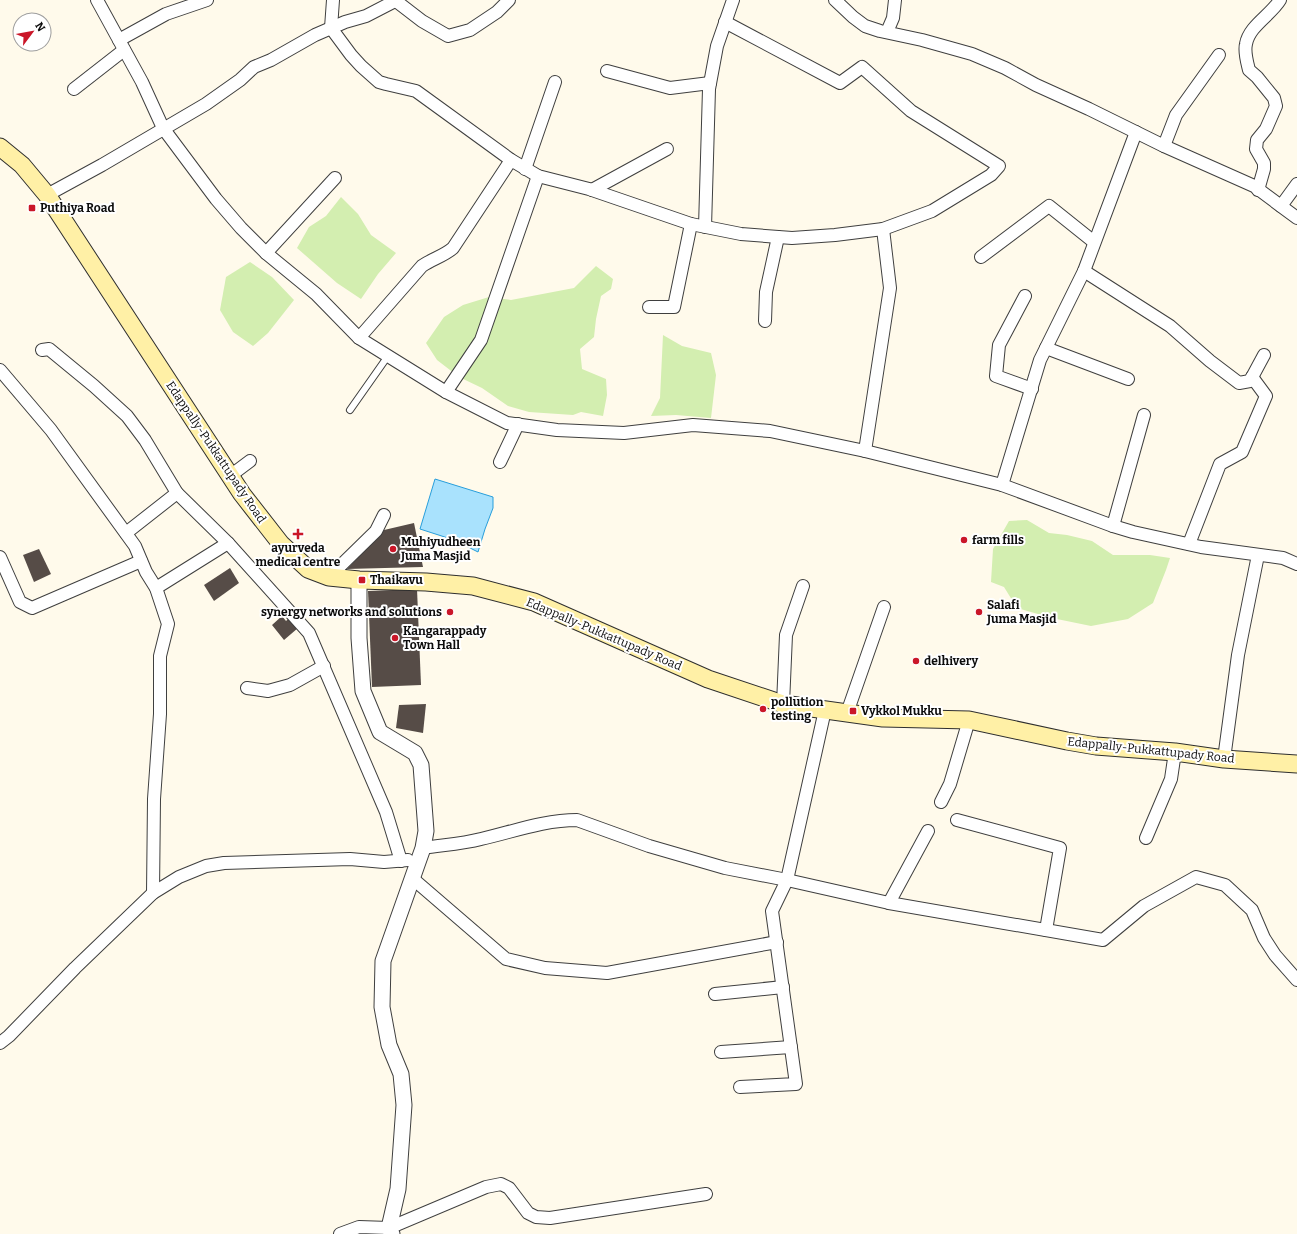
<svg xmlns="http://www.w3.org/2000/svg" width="1297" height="1234" font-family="Bitter,serif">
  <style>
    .green { fill: #d3eeb0 }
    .water { fill: #a9e2fd; stroke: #289edb }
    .building { fill: #564c47 }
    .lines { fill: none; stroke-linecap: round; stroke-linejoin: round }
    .service-casing { stroke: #3f3f3f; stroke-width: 8 }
    .minor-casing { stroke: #3f3f3f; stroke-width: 14 }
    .tertiary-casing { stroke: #3f3f3f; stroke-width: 17 }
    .secondary-casing { stroke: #2e2e2e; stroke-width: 19 }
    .service { stroke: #fff; stroke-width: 6 }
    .minor { stroke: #fff; stroke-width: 12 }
    .tertiary { stroke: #fff; stroke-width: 15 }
    .secondary { stroke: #fff0a6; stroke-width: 17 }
    .poi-dot { fill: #ca1628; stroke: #fff; stroke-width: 1.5 }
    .labels { text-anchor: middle; stroke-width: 4; stroke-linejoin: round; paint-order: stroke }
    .poi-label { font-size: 12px; font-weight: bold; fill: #0c0c0c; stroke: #fff; text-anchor: start }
    .street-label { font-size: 12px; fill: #0c0c0c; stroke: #fff }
  </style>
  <rect width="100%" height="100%" fill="#fffaeb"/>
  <g class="green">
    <path d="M341,197L358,214L371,235L396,253L378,274L361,299L337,283L297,248L309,227L326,216Z"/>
    <path d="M250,262L272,277L294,300L268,333L253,346L233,332L220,310L226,277Z"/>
    <path d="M596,266L613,279L611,289L601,296L596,319L594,337L580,349L582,369L606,379L607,395L603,416L581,412L573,415L529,412L508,406L482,388L459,377L437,360L426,343L444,317L463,305L489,297L511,300L574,288Z"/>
    <path d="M663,335L682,346L711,353L716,375L711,418L676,415L651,416L660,398Z"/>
    <path d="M1027,520L1049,533L1067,535L1092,541L1113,555H1150L1170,558L1166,570L1153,603L1128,619L1091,626L1052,618L1017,608L1004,587L991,582L993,549L1009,521Z"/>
  </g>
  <path class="water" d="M435,479L493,497V508L485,529L478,552L454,540L420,529Z"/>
  <g class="building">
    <path d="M414,523L423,567L347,569L384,530Z"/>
    <path d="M39,549L51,574L34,582L23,555Z"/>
    <path d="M230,568L239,583L214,601L204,585Z"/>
    <path d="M417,589L421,685L372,687L368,591Z"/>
    <path d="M282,616L286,621L289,618L298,628L284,640L272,625Z"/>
    <path d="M426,704L423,733L396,728L399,705Z"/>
  </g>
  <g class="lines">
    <defs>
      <path id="service" d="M350,410L388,356"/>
      <g id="minor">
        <path d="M97,0L142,82L163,128L216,199L241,228L266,253L316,294L359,338L446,392L507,423L557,430L624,433L693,425L770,431L865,451L1002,485L1113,526L1133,532L1201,547L1283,558L1297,564"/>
        <path d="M333,0L331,28L351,55L361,66L379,82L386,84L416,91L511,160L538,176L589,189L691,224L741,234L792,238L835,235L883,229L932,211L991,175L999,166L911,111L862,67L840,83L725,22"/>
        <path d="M835,0L853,17L865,26L880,31L922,40L972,54L1005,68L1036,85L1089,109L1164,146L1254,186L1297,218"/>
        <path d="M396,1L422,21L448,36L470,30L497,12L509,0"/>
        <path d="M887,32L893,18L895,0"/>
        <path d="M119,40L166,14L207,0"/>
        <path d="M607,71L670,88L710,83"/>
        <path d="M74,89L124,50"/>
        <path d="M1164,146L1176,115L1219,55"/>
        <path d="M525,169L555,82"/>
        <path d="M592,190L667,149"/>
        <path d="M1258,190L1264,169V163L1256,149L1257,140L1266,129L1276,106L1274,98L1257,77L1249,70C1247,62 1244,52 1246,44C1249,26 1271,15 1280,0"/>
        <path d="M47,195L102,165L206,104L240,80L254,67L271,60L315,35L345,22L366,16L397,0"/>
        <path d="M1281,206L1297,184"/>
        <path d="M705,227L709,89L717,46L733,0"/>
        <path d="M266,253L335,178"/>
        <path d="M981,257L1049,206L1094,242"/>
        <path d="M1084,271L1170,326L1210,361L1239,383L1250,381L1264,355"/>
        <path d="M1025,296L999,345L996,376L1032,389"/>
        <path d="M649,307H674L691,224"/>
        <path d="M765,321L766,292L778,237"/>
        <path d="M359,338L422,266C432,259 444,256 453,248L511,160"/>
        <path d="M1046,348L1128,379"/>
        <path d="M42,350L49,349L94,386L127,416L145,440L177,493L228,543L309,633L386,812L401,861"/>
        <path d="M0,370L51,430L135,546L146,572L156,588L168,624L160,656V714L154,799L153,893"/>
        <path d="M446,392L481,340L538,176"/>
        <path d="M865,451L890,288L883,229"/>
        <path d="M500,462L518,424"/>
        <path d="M230,476L250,461"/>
        <path d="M1002,485L1040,360L1084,271L1136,132"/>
        <path d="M1113,526L1144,415"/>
        <path d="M126,533L177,493"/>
        <path d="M1189,544L1220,464L1242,452L1266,396L1252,377"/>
        <path d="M0,557L20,602L32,608L141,561"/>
        <path d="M329,577L376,531L384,515"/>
        <path d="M156,588L228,543"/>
        <path d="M247,688L268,691L290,685L324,666"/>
        <path d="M783,704L786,635L803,586"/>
        <path d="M847,713L884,607"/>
        <path d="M1224,759L1238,655L1258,555"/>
        <path d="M941,802L950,784L969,720"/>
        <path d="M957,820L1060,848L1046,930"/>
        <path d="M1146,838L1171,779L1175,752"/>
        <path d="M423,848C442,845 462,844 481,839C512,832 544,820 577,820L649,846L725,868L787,880L889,903L1103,940L1144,906L1196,877L1225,885L1252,910L1264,938L1275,955L1297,980"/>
        <path d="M412,878L506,959L545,968L607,973L777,942"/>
        <path d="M889,903L928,831"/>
        <path d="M715,994L783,987"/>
        <path d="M0,1043L9,1036L75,968L153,893L179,877L206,866L224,863L350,859L384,862L408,860"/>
        <path d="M721,1052L791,1047"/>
        <path d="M740,1087L796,1084L772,911L787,880L825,710"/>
        <path d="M340,1234L359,1227L389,1228L486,1187L501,1184L509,1188L528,1213L536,1217L550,1218L706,1194"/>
      </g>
      <path id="tertiary" d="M359,580V638L363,691L380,732L415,753L421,765L426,831L423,848L383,961L382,1007L389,1045L401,1074L404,1105L398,1189L389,1228L392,1234"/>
      <path id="secondary" d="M0,147L22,165L47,195L242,494L281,544L308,569L329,577L359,580L426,582L473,586L534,602L708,679L783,704L883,718L969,720L1067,741L1096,746L1175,752L1224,759L1297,764"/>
    </defs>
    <use href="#service" class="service-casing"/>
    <use href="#minor" class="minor-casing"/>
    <use href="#tertiary" class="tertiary-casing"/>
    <use href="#secondary" class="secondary-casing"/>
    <use href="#service" class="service"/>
    <use href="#minor" class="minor"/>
    <use href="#tertiary" class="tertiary"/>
    <use href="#secondary" class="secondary"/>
  </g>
  <g class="poi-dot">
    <rect x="28" y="204" width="8" height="8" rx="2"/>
    <path d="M296 528h4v4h4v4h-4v4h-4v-4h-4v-4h4z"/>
    <circle cx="964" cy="540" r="4"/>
    <circle cx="393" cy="549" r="4"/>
    <rect x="358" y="576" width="8" height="8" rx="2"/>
    <circle cx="450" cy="612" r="4"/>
    <circle cx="979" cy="612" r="4"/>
    <circle cx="395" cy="638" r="4"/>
    <circle cx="916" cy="661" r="4"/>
    <circle cx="763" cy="709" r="4"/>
    <rect x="849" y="707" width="8" height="8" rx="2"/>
  </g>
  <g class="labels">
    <g class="poi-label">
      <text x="40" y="212">Puthiya Road</text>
      <text x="972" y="544">farm fills</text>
      <text x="401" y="546">Muhiyudheen<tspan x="401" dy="14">Juma Masjid</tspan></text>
      <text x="298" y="552" text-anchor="middle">ayurveda<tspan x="298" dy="14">medical centre</tspan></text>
      <text x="370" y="584">Thaikavu</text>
      <text x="987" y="609">Salafi<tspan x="987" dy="14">Juma Masjid</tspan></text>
      <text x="442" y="616" text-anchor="end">synergy networks and solutions</text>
      <text x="403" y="635">Kangarappady<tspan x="403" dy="14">Town Hall</tspan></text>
      <text x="924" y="665">delhivery</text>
      <text x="771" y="706">pollution<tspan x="771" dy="14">testing</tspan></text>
      <text x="861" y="715">Vykkol Mukku</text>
    </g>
    <g class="street-label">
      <text transform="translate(216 452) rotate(56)" y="4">Edappally-Pukkattupady Road</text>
      <text transform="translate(604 634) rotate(23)" y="4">Edappally-Pukkattupady Road</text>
      <text transform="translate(1151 750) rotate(6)" y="4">Edappally-Pukkattupady Road</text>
    </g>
  </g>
  <g transform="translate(32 32) rotate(58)"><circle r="19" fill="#ffffff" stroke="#9e9e9e"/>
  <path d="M0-3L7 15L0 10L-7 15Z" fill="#ca1628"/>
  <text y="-6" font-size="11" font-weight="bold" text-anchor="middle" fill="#0c0c0c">N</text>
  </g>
</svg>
